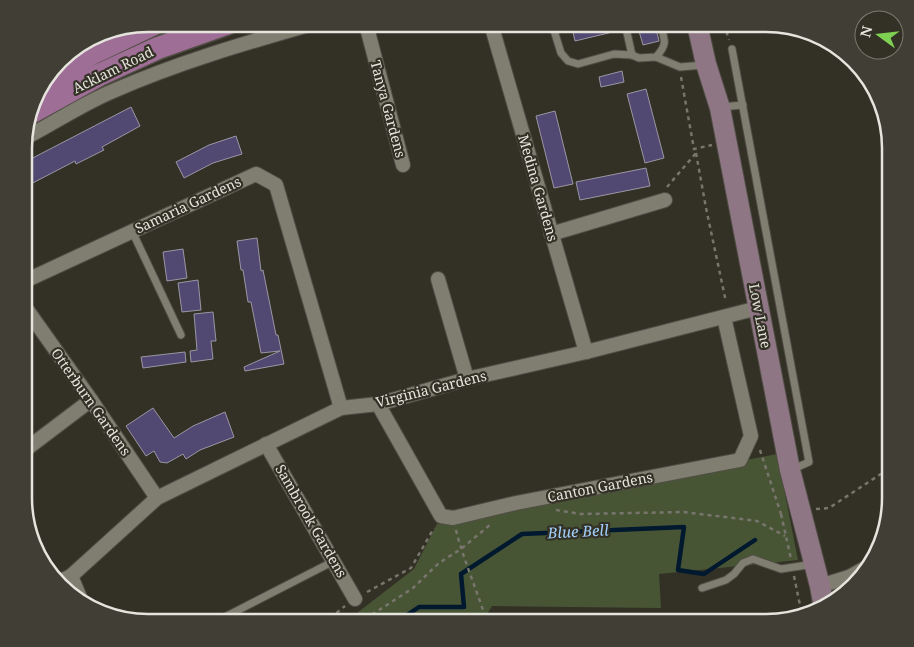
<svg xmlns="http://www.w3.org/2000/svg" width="914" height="647" font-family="'Noto Serif',serif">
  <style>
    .green { fill: #485535 }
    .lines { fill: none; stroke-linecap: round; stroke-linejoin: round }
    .stream { stroke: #00192f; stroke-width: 4.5 }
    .building { fill: #524973; stroke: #9997a3 }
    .lane-casing { stroke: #504e45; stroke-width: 9 }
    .street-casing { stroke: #504e45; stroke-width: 16 }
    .secondary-casing { stroke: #504e45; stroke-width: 22 }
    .primary-casing { stroke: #504e45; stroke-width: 25 }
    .path { stroke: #77756c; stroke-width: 2.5; stroke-dasharray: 4 4; stroke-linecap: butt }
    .lane { stroke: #807d71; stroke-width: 7 }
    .street { stroke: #807d71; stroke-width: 14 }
    .secondary { stroke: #8f7684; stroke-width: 20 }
    .primary { stroke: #9f6e97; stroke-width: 22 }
    .labels { text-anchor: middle; stroke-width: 4.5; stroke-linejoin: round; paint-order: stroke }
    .street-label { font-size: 14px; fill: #e5e4dd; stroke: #333126 }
    .water-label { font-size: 15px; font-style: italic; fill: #a3d1fd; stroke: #333126 }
    .rim { fill: none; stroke: #e5e4dd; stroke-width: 2.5 }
  </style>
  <rect width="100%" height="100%" fill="#333126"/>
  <path class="green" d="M777,454L798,560L659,574L661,608L492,606L482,623H344L414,569L437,524L461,523L515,506Z"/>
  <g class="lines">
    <path class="stream" d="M395,623L419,607H464L461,574L522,534L684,527L678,570L704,574L755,540"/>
  </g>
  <g class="building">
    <path d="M571,24H620L621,30L575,41Z"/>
    <path d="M637,24H655L659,41L643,45Z"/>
    <path d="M622,71L624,82L601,87L599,77Z"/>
    <path d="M646,89L664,158L645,163L627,94Z"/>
    <path d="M131,107L140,126L102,147L104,150L76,164L75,161L25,187V162Z"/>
    <path d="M555,111L573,184L554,188L536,116Z"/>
    <path d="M236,136L242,154L213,163L184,178L176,162L209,145Z"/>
    <path d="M646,168L650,186L580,200L576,182Z"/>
    <path d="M257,238L261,271L263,270L276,335H278L284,364L245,371L244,367L280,351L261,353L251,302H248L243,270H241L237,241Z"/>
    <path d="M183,249L187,278L167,281L163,252Z"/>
    <path d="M198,280L201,310L182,312L178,283Z"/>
    <path d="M213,312L216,341H211L213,359L191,362L190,351L197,350L194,314Z"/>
    <path d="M185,352L186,362L143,368L141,357Z"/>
    <path d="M153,408L174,438L193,426L225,412L234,437L200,450L186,459L183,454L167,463L160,462L154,451L146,456L126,426Z"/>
  </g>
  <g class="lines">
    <defs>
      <g id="lane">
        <path d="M552,24L561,53L568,61L578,64L614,54L632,55L639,58L656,57C668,44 665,40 660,24"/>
        <path d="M625,24L632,55"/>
        <path d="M732,49L809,462L791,470"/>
        <path d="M656,57L680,67L704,65"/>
        <path d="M721,107L743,105"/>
        <path d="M132,231L181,335"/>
        <path d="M702,588L726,580L734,574L743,563L753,559L781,569L814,564"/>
        <path d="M213,623L334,561"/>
      </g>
      <g id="street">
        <path d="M366,24L403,165"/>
        <path d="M491,24L586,352"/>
        <path d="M25,138C54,123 82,104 113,91C177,63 245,43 312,24"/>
        <path d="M551,234L665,200"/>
        <path d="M438,279L467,379"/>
        <path d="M25,281L256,174L276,185L341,408"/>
        <path d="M25,307L91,400L157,498"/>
        <path d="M378,404L441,516L453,518L516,503L740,460L751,436L724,317"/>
        <path d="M266,444L355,599"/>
        <path d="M25,450L91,400"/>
        <path d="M71,576L81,600"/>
        <path d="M59,582L71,576L157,498L341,408L378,404L467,379L586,352L758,308"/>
        <path d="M820,586L849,577L867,567"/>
      </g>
      <path id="secondary" d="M697,24L706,64L720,108L790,470L820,586L824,608"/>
      <g id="primary">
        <path d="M44,82L93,53L154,24"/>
        <path d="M32,112L99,75L158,48L226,24"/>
      </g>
    </defs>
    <use href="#lane" class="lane-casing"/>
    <use href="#street" class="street-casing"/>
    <use href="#secondary" class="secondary-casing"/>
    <use href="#primary" class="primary-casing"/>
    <g class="path">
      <path d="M724,24L729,40"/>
      <path d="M681,77L694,149"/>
      <path d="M696,153L706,208L726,302"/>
      <path d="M667,187L696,153L694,149L712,145"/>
      <path d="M760,450L781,514L785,513"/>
      <path d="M816,509L829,508L890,468"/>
      <path d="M556,510L581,514L684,512L757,521L785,536"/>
      <path d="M781,514L791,559"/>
      <path d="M456,530C464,562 478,592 487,623"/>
      <path d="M794,576L802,615"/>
      <path d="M367,592L411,568L434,528"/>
      <path d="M324,623L345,606"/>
      <path d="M325,623L370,616L413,588L439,563L461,549L491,524"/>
    </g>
    <use href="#lane" class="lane"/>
    <use href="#street" class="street"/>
    <use href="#secondary" class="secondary"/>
    <use href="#primary" class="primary"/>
  </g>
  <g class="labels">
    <g class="street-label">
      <text transform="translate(113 70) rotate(-26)" y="5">Acklam Road</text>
      <text transform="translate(388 109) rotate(75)" y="5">Tanya Gardens</text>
      <text transform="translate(538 188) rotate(74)" y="5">Medina Gardens</text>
      <text transform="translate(188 205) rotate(-25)" y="5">Samaria Gardens</text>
      <text transform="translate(760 316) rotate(79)" y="5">Low Lane</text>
      <text transform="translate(431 389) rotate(-14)" y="5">Virginia Gardens</text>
      <text transform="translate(91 402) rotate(55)" y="5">Otterburn Gardens</text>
      <text transform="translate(600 487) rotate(-11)" y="5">Canton Gardens</text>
      <text transform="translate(311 521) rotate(60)" y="5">Sambrook Gardens</text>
    </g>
    <g class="water-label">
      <text transform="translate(578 532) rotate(-3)" y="5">Blue Bell</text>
    </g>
  </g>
  <path d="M0 0H914V647H0ZM148 32H766A116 116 0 0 1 882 148V498A116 116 0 0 1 766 614H148A116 116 0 0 1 32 498V148A116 116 0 0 1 148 32Z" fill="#413f35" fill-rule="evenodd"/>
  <path class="rim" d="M148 32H766A116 116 0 0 1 882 148V498A116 116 0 0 1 766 614H148A116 116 0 0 1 32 498V148A116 116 0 0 1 148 32Z"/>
  <g transform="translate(879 35) rotate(285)"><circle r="24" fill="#333126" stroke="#7a796f"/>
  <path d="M0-4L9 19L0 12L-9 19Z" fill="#7ed053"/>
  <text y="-8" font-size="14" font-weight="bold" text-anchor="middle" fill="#e5e4dd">N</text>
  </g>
</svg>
